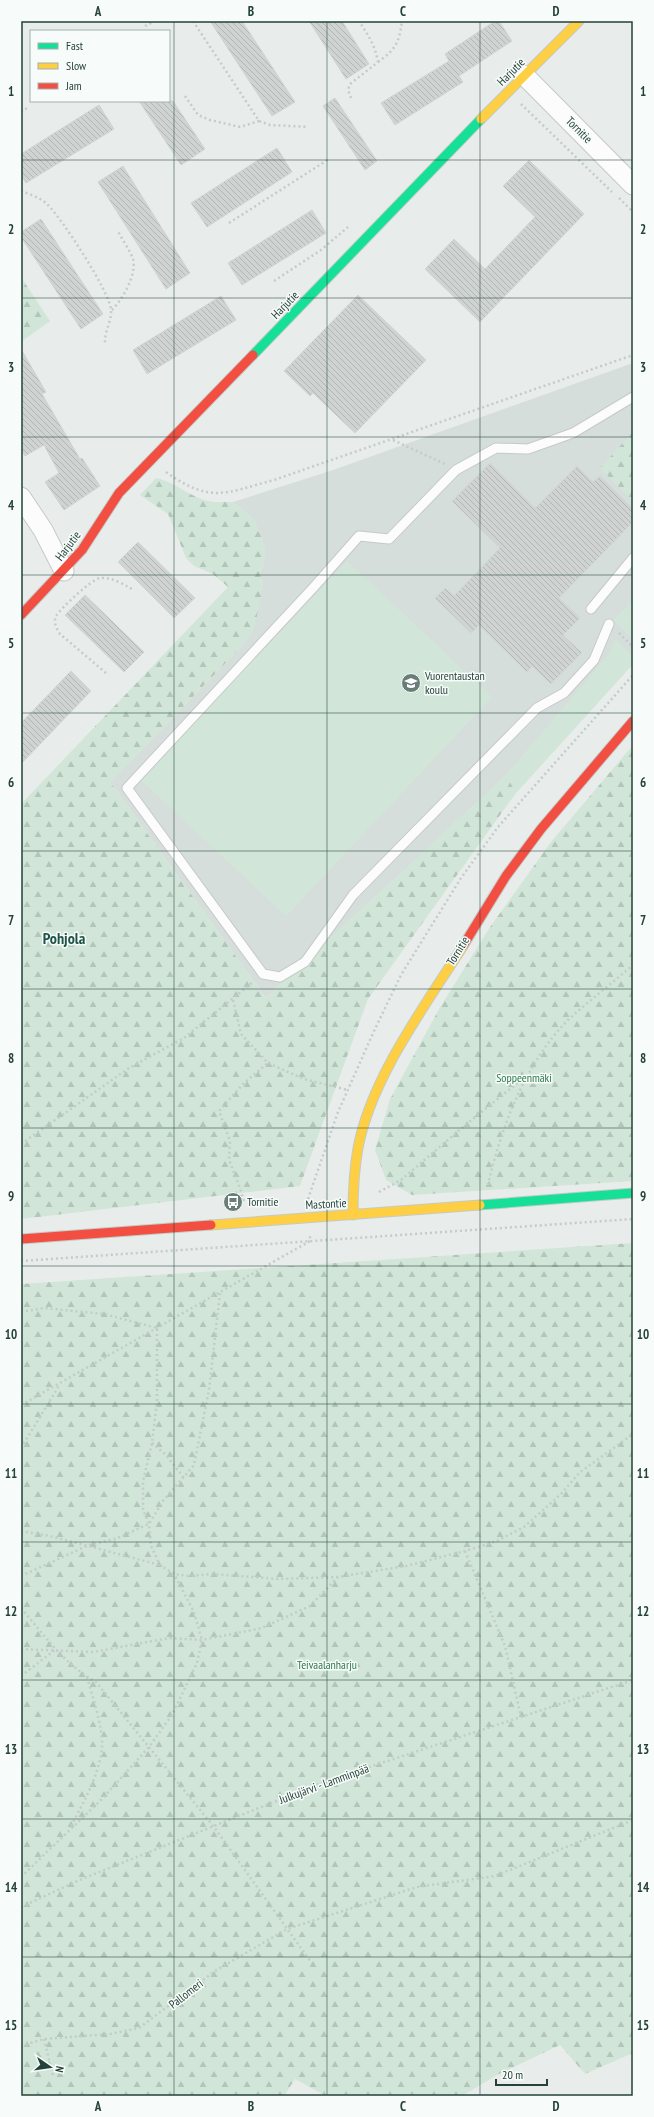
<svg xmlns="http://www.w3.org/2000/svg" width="654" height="2117" font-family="'PT Sans Narrow',sans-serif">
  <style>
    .built { fill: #d6dedb }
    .grass { fill: #d1e6d8 }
    .forest { fill: url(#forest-firs) }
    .building { fill: url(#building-back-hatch); stroke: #d1d6d4 }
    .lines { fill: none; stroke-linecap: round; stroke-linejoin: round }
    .lane-casing { stroke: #c5cac8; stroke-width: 11 }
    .street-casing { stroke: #c5cac8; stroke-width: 21 }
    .fast-casing { stroke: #c3cbc8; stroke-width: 11 }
    .slow-casing { stroke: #c3cbc8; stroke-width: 11 }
    .jam-casing { stroke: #c3cbc8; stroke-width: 11 }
    .path { stroke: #c3ccca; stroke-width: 2.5; stroke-dasharray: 2 3; stroke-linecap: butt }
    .lane { stroke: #fcfcfc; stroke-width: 9 }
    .street { stroke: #fcfcfc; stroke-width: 19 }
    .fast { stroke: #16e098; stroke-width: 9 }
    .slow { stroke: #ffcf43; stroke-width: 9 }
    .jam { stroke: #f24e42; stroke-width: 9 }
    .grid { fill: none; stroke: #24423a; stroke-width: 1; stroke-opacity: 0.55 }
    .labels { text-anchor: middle; stroke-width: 3; stroke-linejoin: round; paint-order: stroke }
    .street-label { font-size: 12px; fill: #24423a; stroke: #f7fbf9 }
    .poi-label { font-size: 12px; fill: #24423a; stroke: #f7fbf9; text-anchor: start }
    .park-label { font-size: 12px; fill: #2d7a4b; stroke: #f7fbf9 }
    .district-label { font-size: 16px; font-weight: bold; fill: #1f5548; stroke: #f7fbf9 }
    .neatline { fill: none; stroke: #24423a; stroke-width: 1.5 }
    .grid-label { font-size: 13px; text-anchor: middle; font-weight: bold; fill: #24423a }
  </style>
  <defs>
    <pattern id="forest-firs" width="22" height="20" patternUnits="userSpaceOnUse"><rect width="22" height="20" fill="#d1e6d8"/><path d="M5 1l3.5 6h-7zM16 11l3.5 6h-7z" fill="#b3c6ba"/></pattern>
    <pattern id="building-back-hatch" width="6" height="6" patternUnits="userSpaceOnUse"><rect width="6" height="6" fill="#cfd4d2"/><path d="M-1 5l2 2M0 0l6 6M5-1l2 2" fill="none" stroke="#b2b7b5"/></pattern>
  </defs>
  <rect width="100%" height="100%" fill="#e8edeb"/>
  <path class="built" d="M633,363V664L516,793L506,776L266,998L110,782L240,648L263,586L260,574L264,562L255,521L233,502L333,470Z"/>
  <g class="grass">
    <path d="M347,561L492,697L286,916L141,780Z"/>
    <path d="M633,601V639L613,620Z"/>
    <path d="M615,640L633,656V664L516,793L506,775L609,654Z"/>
  </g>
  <g class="forest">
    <path d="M21,277L50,321L21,342Z"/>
    <path d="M633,432V501L600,468Z"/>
    <path d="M156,478C172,481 184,492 199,498C209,503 222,502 233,502L255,521L266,549L264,562L260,574L263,586L256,620L252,633L240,648L110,782L266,998L506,775L516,793L368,999L300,1186L21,1219V804L228,587L213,574L194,566L186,558L168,514L140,495Z"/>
    <path d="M633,745V1181L412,1195L386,1180L375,1150L390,1099L439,1009L490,927L551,842Z"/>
    <path d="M633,1243V2053L585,2074L560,2045L497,2075L462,2096H326L295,2079L284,2096H21V1284Z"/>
  </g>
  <g class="building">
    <path d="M210,21H242L295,102L272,116Z"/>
    <path d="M309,21H342L369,64L346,79Z"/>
    <path d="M495,21H499L512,41L459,76L463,82L395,125L381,103L449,61L445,54Z"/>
    <path d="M335,98L377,161L365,170L323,106Z"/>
    <path d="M139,101H173L205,149L181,165Z"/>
    <path d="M99,105L114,129L26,183L21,175V154Z"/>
    <path d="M277,148L292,172L207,227L191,203Z"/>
    <path d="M529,160L584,214L480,322L425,269L454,239L485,269L535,217L503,186Z"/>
    <path d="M123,166L190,273L166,289L98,182Z"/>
    <path d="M312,210L326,233L242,285L228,263Z"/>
    <path d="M41,219L103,314L81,329L21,237V232Z"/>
    <path d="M358,295L426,360L355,433L313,393L310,396L284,371Z"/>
    <path d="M221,296L236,320L147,374L133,350Z"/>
    <path d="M21,349L46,392L42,394L80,459L82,458L100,486L64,510L45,482L59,473L44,445L25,456L21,449Z"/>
    <path d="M490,463L535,508L577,466L593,482L600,476L633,509V522L559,598L580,618L563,635L582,653L551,684L532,666L527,672L479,625L471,633L435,598L445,588L454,596L500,548L452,501Z"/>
    <path d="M138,542L195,598L174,618L118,562Z"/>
    <path d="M85,595L144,652L124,672L65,615Z"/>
    <path d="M71,671L91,691L21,764V723Z"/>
  </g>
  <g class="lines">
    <defs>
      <g id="lane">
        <path d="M591,609L633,558"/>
        <path d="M609,624L594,660L564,693L537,708L353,895L305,962L280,977L263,974L127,788L313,588L359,536L389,539L456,470L496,448L528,449L573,433L633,397"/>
      </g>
      <g id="street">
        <path d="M524,75L633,185"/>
        <path d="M21,497L43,530L64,571"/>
      </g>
      <g id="fast">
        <path d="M253,355L481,119"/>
        <path d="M480,1205L633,1193"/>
      </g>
      <g id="slow">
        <path d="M481,119L579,21"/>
        <path d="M353,1215C353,1193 354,1170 358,1148C371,1078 425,1006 463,946"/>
        <path d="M211,1225L480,1205"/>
      </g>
      <g id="jam">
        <path d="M21,615L82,550L119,493L253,355"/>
        <path d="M463,946L506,876L541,829L633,721"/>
        <path d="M21,1239L211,1225"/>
      </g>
    </defs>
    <use href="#lane" class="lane-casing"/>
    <use href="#street" class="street-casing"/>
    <use href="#fast" class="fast-casing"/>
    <use href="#slow" class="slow-casing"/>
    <use href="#jam" class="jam-casing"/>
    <g class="path">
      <path d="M193,21L259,121L270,125L308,127"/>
      <path d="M145,26L155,21"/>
      <path d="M378,62C396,49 399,43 402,21"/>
      <path d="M185,96L198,115L210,120L240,127L259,121"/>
      <path d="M351,98L348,90L350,84L378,62C375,45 368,35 359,21"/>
      <path d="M521,104L612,192"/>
      <path d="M21,112L27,108"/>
      <path d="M21,191C30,194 41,198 48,205C62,219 110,292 111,310C112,321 104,331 105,345"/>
      <path d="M619,198L633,212"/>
      <path d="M229,223L329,159"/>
      <path d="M274,281L321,250L348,227"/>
      <path d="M112,310C122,300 137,275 133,259C130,250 122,240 118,231"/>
      <path d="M393,440L445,464"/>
      <path d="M166,472C211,504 225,493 274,480L633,355"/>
      <path d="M619,633L633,647"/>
      <path d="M106,673L60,634C57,629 53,623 56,616C60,609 92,579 100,578C112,577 123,584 132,589"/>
      <path d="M233,1000L241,1034L268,1063L304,1079L348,1090"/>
      <path d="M21,1144L129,1068L184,1038L253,982"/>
      <path d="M488,1185C501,1128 525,1063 568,1020C589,1001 612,983 633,965"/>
      <path d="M379,1192L401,1180L469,1122L525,1077"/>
      <path d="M308,1199L338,1112L374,1031L401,975L461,878L498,827L633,675"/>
      <path d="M244,1201L240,1188L229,1160L230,1141L219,1111L244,1083L268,1063"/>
      <path d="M21,1261L633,1219"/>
      <path d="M21,1312L44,1308L104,1314L157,1328"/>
      <path d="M157,1329V1401L152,1443L143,1481V1510L149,1524L151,1546L160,1565L174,1574L188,1576L213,1574L278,1579L338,1577L406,1566L465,1551L497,1541L524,1527L562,1493L579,1473L633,1434"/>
      <path d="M21,1405L310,1241V1236"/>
      <path d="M152,1443L166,1455L184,1478"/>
      <path d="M21,1448L60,1384"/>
      <path d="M21,1531L50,1536L160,1565"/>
      <path d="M465,1551L505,1646L521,1717"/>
      <path d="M21,1576L89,1545L115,1539L149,1524L163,1501L194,1465L209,1390L220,1293"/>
      <path d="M21,1608C44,1635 64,1664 96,1682L214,1827L311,1962"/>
      <path d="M21,1649L93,1652L169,1638L202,1640L262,1628L310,1606L338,1577"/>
      <path d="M21,1676L55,1650"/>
      <path d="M71,1826C84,1801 100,1774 102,1746C103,1727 92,1695 87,1677"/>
      <path d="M21,1877L102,1799L149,1747L172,1715L197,1663L202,1640L194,1612L174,1574"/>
      <path d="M21,1907L82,1879L321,1783L633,1680"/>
      <path d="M44,2039L53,2076"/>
      <path d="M21,2046L44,2039L110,2034L139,2028L215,1971L287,1929L417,1887L495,1876L633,1820"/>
    </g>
    <use href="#lane" class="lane"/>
    <use href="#street" class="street"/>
    <use href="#fast" class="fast"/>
    <use href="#slow" class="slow"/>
    <use href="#jam" class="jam"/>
  </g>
  <path class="grid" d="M174,21V2096M327,21V2096M480,21V2096M21,160H633M21,298H633M21,437H633M21,575H633M21,713H633M21,851H633M21,989H633M21,1128H633M21,1266H633M21,1404H633M21,1542H633M21,1680H633M21,1819H633M21,1957H633"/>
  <defs>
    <symbol id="school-disc" viewBox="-11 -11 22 22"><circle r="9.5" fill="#697e78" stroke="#f7fbf9"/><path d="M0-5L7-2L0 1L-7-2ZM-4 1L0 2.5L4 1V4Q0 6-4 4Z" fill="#fff"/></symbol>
    <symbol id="bus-disc" viewBox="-11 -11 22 22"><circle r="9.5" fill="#697e78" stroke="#f7fbf9"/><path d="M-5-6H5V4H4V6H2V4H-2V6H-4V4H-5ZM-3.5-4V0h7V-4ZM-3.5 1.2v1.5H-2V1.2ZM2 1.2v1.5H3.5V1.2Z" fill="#fff"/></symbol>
  </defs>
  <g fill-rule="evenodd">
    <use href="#school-disc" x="400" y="672" width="22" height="22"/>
    <use href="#bus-disc" x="222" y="1191" width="22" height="22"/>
  </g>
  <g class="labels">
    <g class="street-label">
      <text transform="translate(511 72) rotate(-45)" y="4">Harjutie</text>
      <text transform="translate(579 130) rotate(45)" y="4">Tornitie</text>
      <text transform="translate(285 305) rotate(-46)" y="4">Harjutie</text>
      <text transform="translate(68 546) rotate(-53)" y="4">Harjutie</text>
      <text transform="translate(458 951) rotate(-58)" y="4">Tornitie</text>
      <text transform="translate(326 1204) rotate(-3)" y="4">Mastontie</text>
      <text transform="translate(324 1784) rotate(-20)" y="4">Julkujärvi - Lamminpää</text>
      <text transform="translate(186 1994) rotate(-38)" y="4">Pallomeri</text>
    </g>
    <g class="poi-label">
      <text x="425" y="680">Vuorentaustan<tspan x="425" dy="14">koulu</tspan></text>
      <text x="247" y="1206">Tornitie</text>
    </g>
    <g class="park-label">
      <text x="524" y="1082">Soppeenmäki</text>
      <text x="327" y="1669">Teivaalanharju</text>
    </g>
    <g class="district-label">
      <text x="64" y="944">Pohjola</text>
    </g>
  </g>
  <rect width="654" height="2117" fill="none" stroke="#f7fbf9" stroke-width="44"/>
  <rect x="30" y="30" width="140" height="72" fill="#f7fbf9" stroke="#a3b1ad"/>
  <rect x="38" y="43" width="20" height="6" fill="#16e098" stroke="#a3b1ad"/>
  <text x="66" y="50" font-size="12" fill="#24423a">Fast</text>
  <rect x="38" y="63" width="20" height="6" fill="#ffcf43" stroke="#a3b1ad"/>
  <text x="66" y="70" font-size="12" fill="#24423a">Slow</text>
  <rect x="38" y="83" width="20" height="6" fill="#f24e42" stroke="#a3b1ad"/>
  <text x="66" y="90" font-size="12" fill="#24423a">Jam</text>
  <g transform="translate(50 2067) rotate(103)" stroke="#f7fbf9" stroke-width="3" paint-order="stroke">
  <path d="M0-3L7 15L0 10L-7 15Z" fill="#24423a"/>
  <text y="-6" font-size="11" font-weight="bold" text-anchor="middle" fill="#24423a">N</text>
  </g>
  <path d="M496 2079v6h51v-6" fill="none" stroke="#24423a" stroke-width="2"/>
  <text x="502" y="2079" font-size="12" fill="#24423a" stroke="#f7fbf9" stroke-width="3" paint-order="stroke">20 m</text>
  <rect x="22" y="22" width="610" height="2073" class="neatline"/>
  <g class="grid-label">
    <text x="98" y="16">A</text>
    <text x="251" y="16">B</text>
    <text x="403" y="16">C</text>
    <text x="556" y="16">D</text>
    <text x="11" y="96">1</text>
    <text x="643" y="96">1</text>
    <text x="11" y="234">2</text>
    <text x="643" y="234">2</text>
    <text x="11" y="372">3</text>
    <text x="643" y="372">3</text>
    <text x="11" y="510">4</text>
    <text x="643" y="510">4</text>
    <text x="11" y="648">5</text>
    <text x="643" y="648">5</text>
    <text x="11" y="787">6</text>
    <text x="643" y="787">6</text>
    <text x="11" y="925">7</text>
    <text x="643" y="925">7</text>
    <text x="11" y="1063">8</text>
    <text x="643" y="1063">8</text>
    <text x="11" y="1201">9</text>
    <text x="643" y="1201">9</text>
    <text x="11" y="1339">10</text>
    <text x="643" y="1339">10</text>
    <text x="11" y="1478">11</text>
    <text x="643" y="1478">11</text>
    <text x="11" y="1616">12</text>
    <text x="643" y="1616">12</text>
    <text x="11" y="1754">13</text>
    <text x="643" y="1754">13</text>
    <text x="11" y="1892">14</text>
    <text x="643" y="1892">14</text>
    <text x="11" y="2030">15</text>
    <text x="643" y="2030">15</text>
    <text x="98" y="2111">A</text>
    <text x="251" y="2111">B</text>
    <text x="403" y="2111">C</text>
    <text x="556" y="2111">D</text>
  </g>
</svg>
